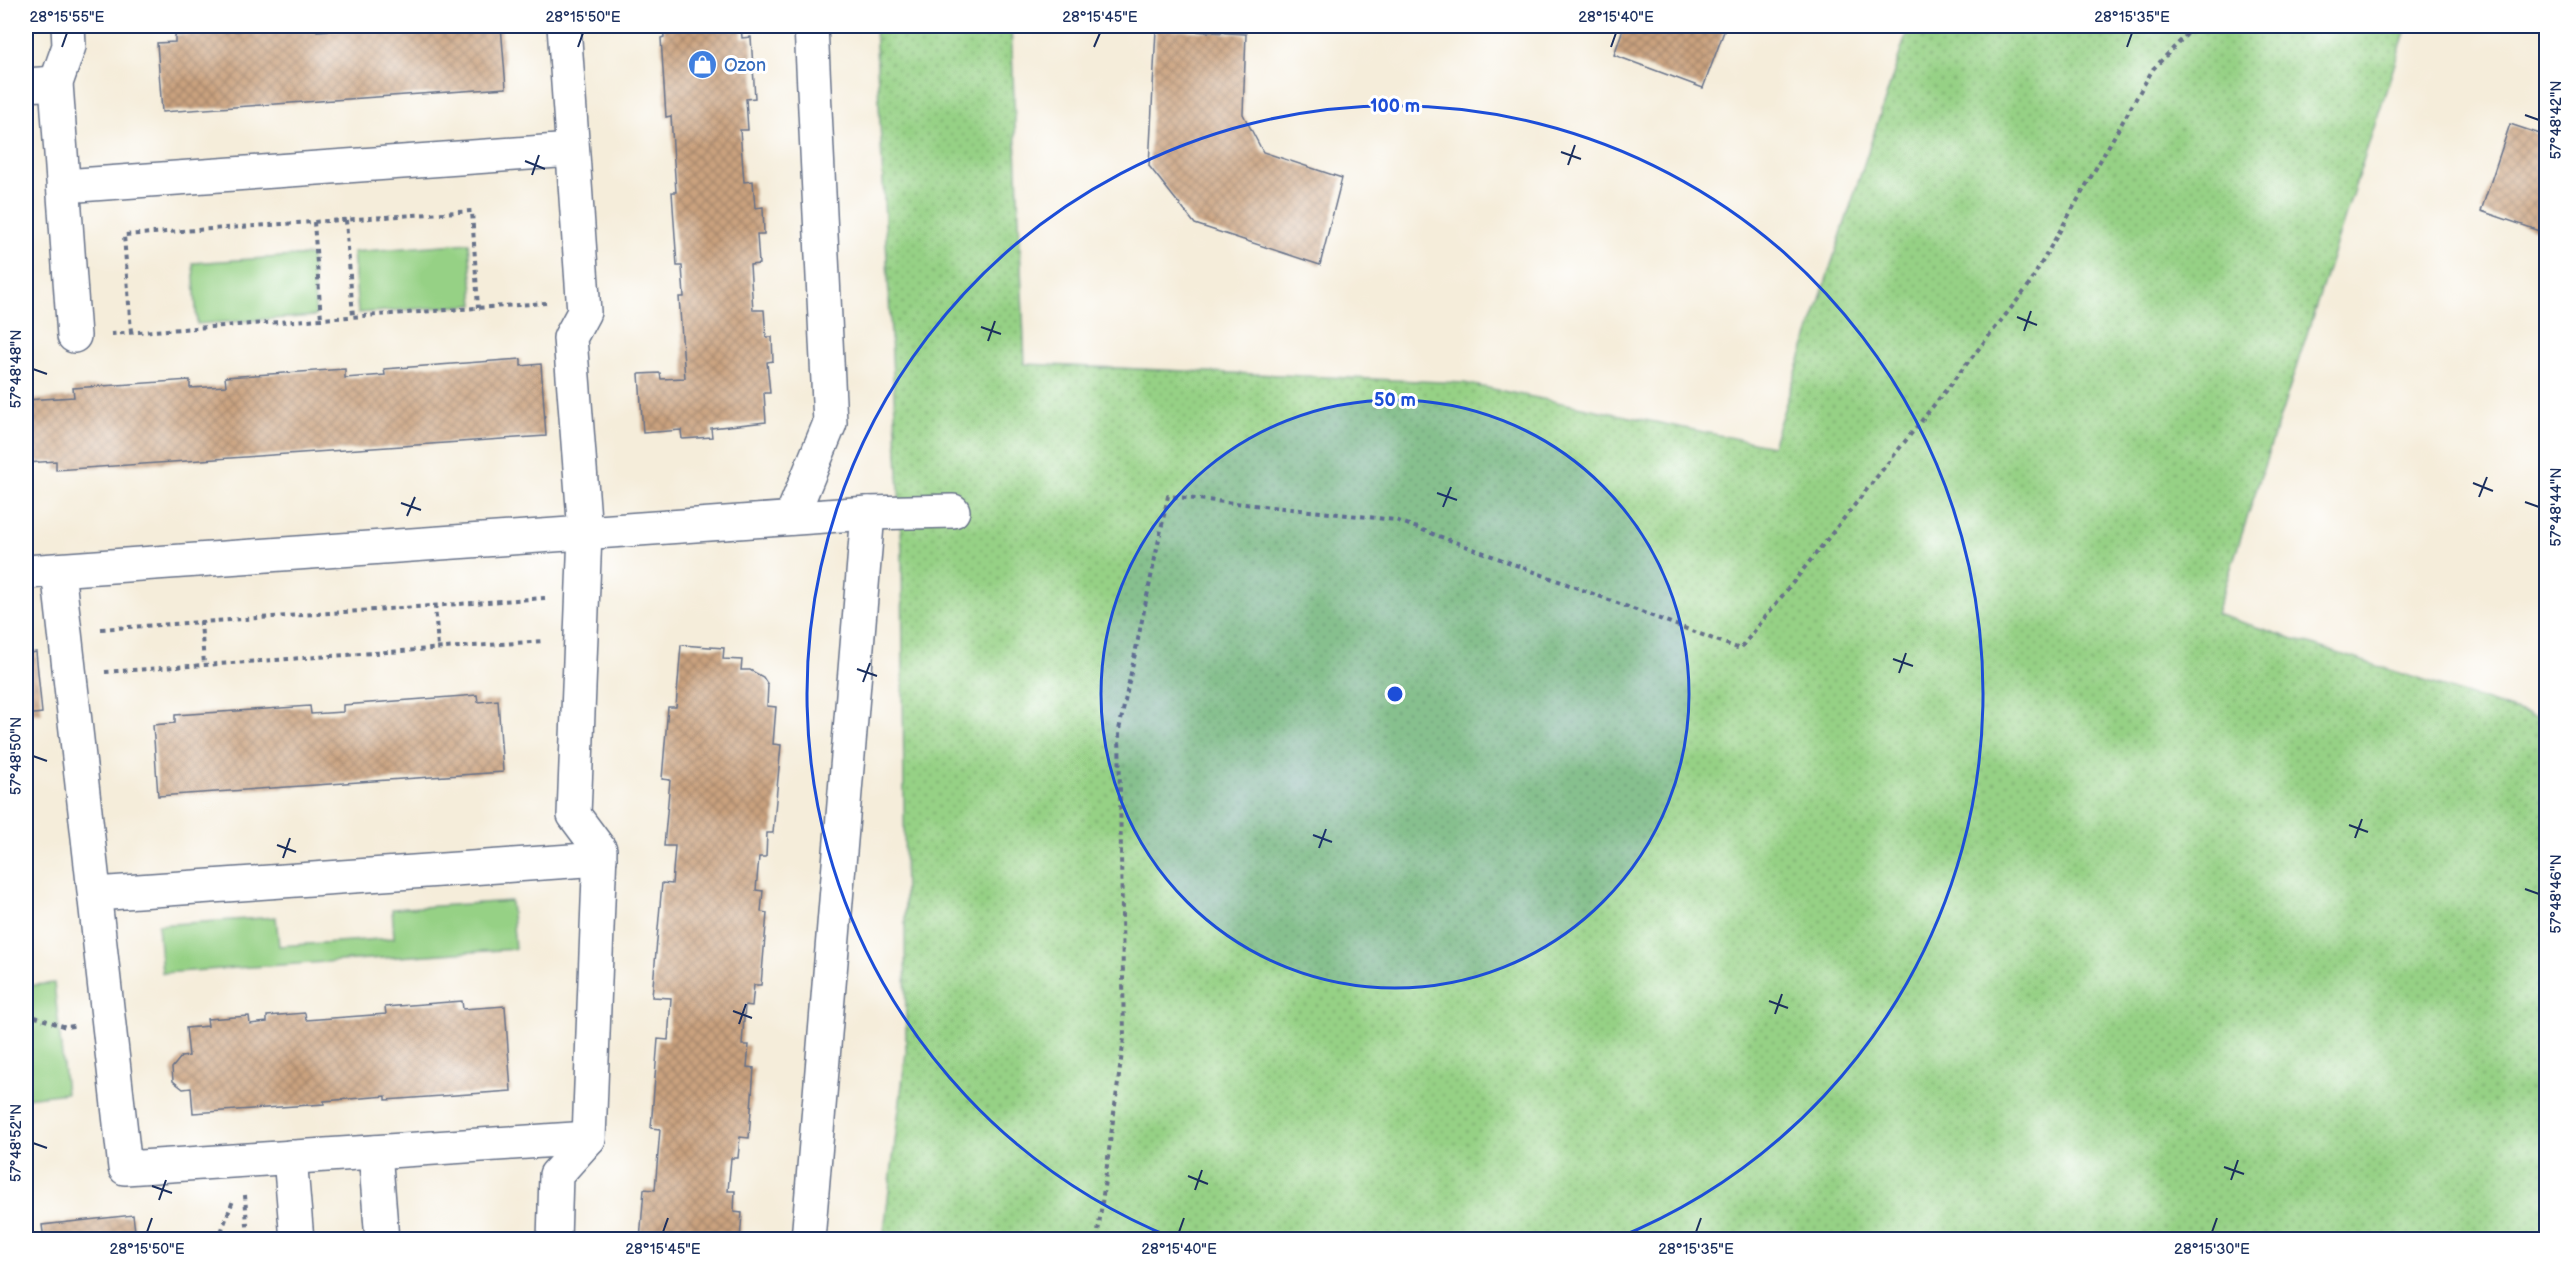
<svg xmlns="http://www.w3.org/2000/svg" width="2572" height="1265" font-family="'Balsamiq Sans',sans-serif">
  <style>
    .grass { fill: url(#grass-dots); stroke: #588072; stroke-width: 1.5 }
    .green { fill: #96d185; stroke: #588072; stroke-width: 1.5 }
    .building { fill: url(#building-cross-hatch) }
    .lines { fill: none; stroke-linecap: round; stroke-linejoin: round }
    .minor-casing { stroke: #677289; stroke-width: 36 }
    .path { stroke: #677289; stroke-width: 4; stroke-dasharray: 4.5 4.5; stroke-linecap: butt }
    .minor { stroke: #fff; stroke-width: 33 }
    .ticks { fill: none; stroke: #1b2f5e; stroke-width: 2 }
    .ring { fill: none; stroke: #1d4ed8; stroke-width: 3 }
    .labels { text-anchor: middle; stroke-width: 6; stroke-linejoin: round; paint-order: stroke }
    .shop-label { font-size: 18px; fill: #366cbe; stroke: #fff; text-anchor: start }
    .centre { fill: #1d4ed8; stroke: #fff; stroke-width: 3 }
    .ring-label { font-size: 18px; text-anchor: middle; font-weight: bold; fill: #1d4ed8; stroke: #fff; stroke-width: 6; stroke-linejoin: round; paint-order: stroke }
    .neatline { fill: none; stroke: #1b2f5e; stroke-width: 2 }
    .ticks-label { font-size: 15px; text-anchor: middle; fill: #1b2f5e }
  </style>
  <defs>
    <pattern id="grass-dots" width="8" height="8" patternUnits="userSpaceOnUse" patternTransform="scale(1.5)"><rect width="8" height="8" fill="#96d185"/><path d="M2 2h.1M6 6h.1" fill="none" stroke="#7aaa70" stroke-width="1.8" stroke-linecap="round"/></pattern>
    <pattern id="building-cross-hatch" width="8" height="8" patternUnits="userSpaceOnUse" patternTransform="scale(1.5)"><rect width="8" height="8" fill="#caa27e"/><path d="M0 0l8 8M0 8l8-8" fill="none" stroke="#a3846a"/></pattern>
  </defs>
  <rect width="100%" height="100%" fill="#fff"/>
  <filter id="ink" filterUnits="userSpaceOnUse"><feTurbulence type="fractalNoise" baseFrequency=".0167" numOctaves="2"/><feDisplacementMap in="SourceGraphic" scale="12" xChannelSelector="R" yChannelSelector="G"/><feConvolveMatrix kernelMatrix="1 2 1 2 8 2 1 2 1" color-interpolation-filters="sRGB"/></filter>
  <filter id="wash" filterUnits="userSpaceOnUse"><feTurbulence type="fractalNoise" baseFrequency=".008" numOctaves="4" result="noise"/><feDisplacementMap in="SourceGraphic" scale="24" xChannelSelector="R" yChannelSelector="G"/><feGaussianBlur stdDeviation="1.35" result="paint"/><feColorMatrix in="noise" values="0 0 0 0 0 0 0 0 0 0 0 0 0 0 0 0 0 1.4 0 .05"/><feComposite in="paint" operator="in"/></filter>
  <g filter="url(#wash)">
    <rect width="100%" height="100%" fill="#f5edda"/>
    <path class="grass" d="M875,26H1011L1025,364L1464,383L1772,446L1909,26H2407L2216,614L2546,720V1239H883L906,1052L902,550Z"/>
    <g class="green">
      <path d="M469,243L474,305L358,313L353,252Z"/>
      <path d="M311,255L316,316L197,324L193,263Z"/>
      <path d="M511,901L515,949L162,973L158,925L276,917L279,946L394,938L392,909Z"/>
      <path d="M54,983L66,1093L27,1098L26,986Z"/>
    </g>
    <g id="blocks">
      <g class="building">
        <path d="M308,26H316L317,31L346,29L345,26H501L506,88L162,112L157,43L175,42V35Z"/>
        <path d="M663,26H741L742,38L751,37L755,98L746,99L748,130H740L744,182L753,181L755,208L763,207L764,234H757L759,264L750,265L753,310H764L766,337H772L773,361L767,362L770,393H764L766,422L711,428L712,437L682,439L681,430L643,433L639,374L660,373L661,379L685,378L679,297H684L682,266H677L672,192H676L671,116L666,117L661,38L664,37Z"/>
        <path d="M1624,26H1726L1703,88L1614,55Z"/>
        <path d="M1156,29L1246,34L1243,114L1263,152L1342,178L1320,265L1195,224L1149,166Z"/>
        <path d="M2510,124L2546,136V233L2481,211Z"/>
        <path d="M521,359V366L541,364L546,436L56,470V461L26,463V400L74,397L73,388L190,380V388L226,386L225,377L345,369V378L385,375L384,369Z"/>
        <path d="M681,645L724,648L723,659L742,660L741,670H750L763,677L768,685L767,706L776,707L773,744L781,745L773,833H767L766,857H759L756,890L763,891L761,912L767,913L761,985H754L752,1006L745,1005L742,1045H749L747,1067L754,1068L749,1138L740,1137L738,1158H731L728,1191H735L734,1212L742,1213L740,1240H640L644,1189L655,1190L660,1129L651,1128L658,1039L668,1040L671,998L652,997L662,883L672,884L675,846H664L670,780L662,779L668,707H676Z"/>
        <path d="M36,652L42,713L26,715V654Z"/>
        <path d="M477,695L478,702L498,700L503,772L158,796L153,725L175,723V715L310,706L311,714L343,712V705Z"/>
        <path d="M462,1001L463,1009L505,1006L511,1091L386,1100V1096L324,1101V1104L193,1113L191,1088L183,1089L173,1081L172,1068L181,1057L189,1056L186,1028L208,1026L207,1019L249,1016L250,1024L267,1022V1016L305,1013L306,1020L386,1014L385,1007Z"/>
        <path d="M133,1215L135,1231L151,1229L152,1240H44L42,1225Z"/>
      </g>
    </g>
  </g>
  <g filter="url(#ink)">
    <use href="#blocks" fill-opacity="0" stroke="#677289" stroke-width="1.5"/>
    <g class="lines">
      <defs>
        <g id="minor">
          <path d="M68,26L69,46L56,83L74,336"/>
          <path d="M26,85L56,83"/>
          <path d="M64,186L572,150"/>
          <path d="M791,518L830,423L811,26"/>
          <path d="M58,570L125,1168L589,1138"/>
          <path d="M26,572L868,513L953,511"/>
          <path d="M95,894L600,859"/>
          <path d="M375,1152L382,1240"/>
          <path d="M290,1157L297,1240"/>
          <path d="M554,1240L556,1175L589,1138L600,850L574,815L585,533L570,338L584,312L564,26"/>
          <path d="M808,1240L868,513"/>
        </g>
      </defs>
      <use href="#minor" class="minor-casing"/>
      <g class="path">
        <path d="M346,220L353,317"/>
        <path d="M314,222L321,319"/>
        <path d="M131,332L124,235L472,211L478,308"/>
        <path d="M111,334L546,303"/>
        <path d="M435,605L438,648"/>
        <path d="M201,621L204,665"/>
        <path d="M101,629L545,598"/>
        <path d="M105,672L544,641"/>
        <path d="M26,1014L66,1027L74,1026"/>
        <path d="M245,1195L248,1240"/>
        <path d="M218,1240L234,1198"/>
        <path d="M1097,1240L1124,1038L1119,730L1168,496L1396,520L1740,649L2027,288L2153,69L2195,26"/>
      </g>
      <use href="#minor" class="minor"/>
    </g>
  </g>
  <path class="ticks" d="M62,47L67,33M578,47L583,33M1094,47L1100,33M1611,47L1616,33M2127,47L2132,33M2525,115L2539,120M1561,152L1581,159M525,161L545,169M1568,165L1575,145M532,175L539,155M2017,317L2037,325M981,327L1001,334M2024,331L2031,311M988,341L995,321M33,369L47,374M2473,483L2493,491M1437,493L1457,500M2479,497L2487,477M2525,502L2539,507M401,503L421,510M1443,507L1451,487M407,516L415,497M1893,659L1913,666M857,669L877,676M1899,673L1906,653M863,682L870,663M33,756L47,761M2349,825L2368,832M1313,835L1332,842M2355,838L2362,819M277,845L296,852M1319,848L1326,829M283,858L290,838M2525,889L2539,894M1769,1001L1788,1008M733,1011L752,1018M1775,1014L1782,994M739,1024L746,1004M33,1143L47,1148M2224,1167L2244,1174M1188,1176L1208,1184M2231,1180L2238,1160M152,1186L172,1193M1195,1190L1202,1170M159,1200L166,1180M147,1232L152,1218M663,1232L668,1218M1179,1232L1184,1218M1696,1232L1701,1218M2212,1232L2217,1218"/>
  <circle cx="1395" cy="694" r="294" fill="#1d4ed8" fill-opacity=".12"/>
  <g class="ring">
    <circle cx="1395" cy="694" r="294"/>
    <path d="M1175 1239A588 588 0 1 1 1615 1239"/>
  </g>
  <defs>
    <symbol id="shop-disc" viewBox="-11 -11 22 22"><circle r="9.5" fill="#3f7fe0" stroke="#fff"/><path d="M-5-2.5h2.3a2.7 3.5 0 0 1 5.4 0H5L5.5 6h-11ZM-1.5-2.5h3a1.5 2.3 0 0 0-3 0Z" fill="#fff"/></symbol>
  </defs>
  <g fill-rule="evenodd">
    <use href="#shop-disc" x="686" y="48" width="33" height="33"/>
  </g>
  <g class="labels">
    <g class="shop-label">
      <text x="724" y="71">Ozon</text>
    </g>
  </g>
  <circle cx="1395" cy="694" r="9" class="centre"/>
  <g class="ring-label">
    <text x="1395" y="112">100 m</text>
    <text x="1395" y="406">50 m</text>
  </g>
  <rect width="2572" height="1265" fill="none" stroke="#fff" stroke-width="66"/>
  <rect x="33" y="33" width="2506" height="1199" class="neatline"/>
  <g class="ticks-label">
    <text x="67" y="22">28°15'55"E</text>
    <text x="583" y="22">28°15'50"E</text>
    <text x="1100" y="22">28°15'45"E</text>
    <text x="1616" y="22">28°15'40"E</text>
    <text x="2132" y="22">28°15'35"E</text>
    <text transform="translate(2556 120) rotate(-90)" y="5">57°48'42"N</text>
    <text transform="translate(16 369) rotate(-90)" y="5">57°48'48"N</text>
    <text transform="translate(2556 507) rotate(-90)" y="5">57°48'44"N</text>
    <text transform="translate(16 756) rotate(-90)" y="5">57°48'50"N</text>
    <text transform="translate(2556 894) rotate(-90)" y="5">57°48'46"N</text>
    <text transform="translate(16 1143) rotate(-90)" y="5">57°48'52"N</text>
    <text x="147" y="1254">28°15'50"E</text>
    <text x="663" y="1254">28°15'45"E</text>
    <text x="1179" y="1254">28°15'40"E</text>
    <text x="1696" y="1254">28°15'35"E</text>
    <text x="2212" y="1254">28°15'30"E</text>
  </g>
</svg>
